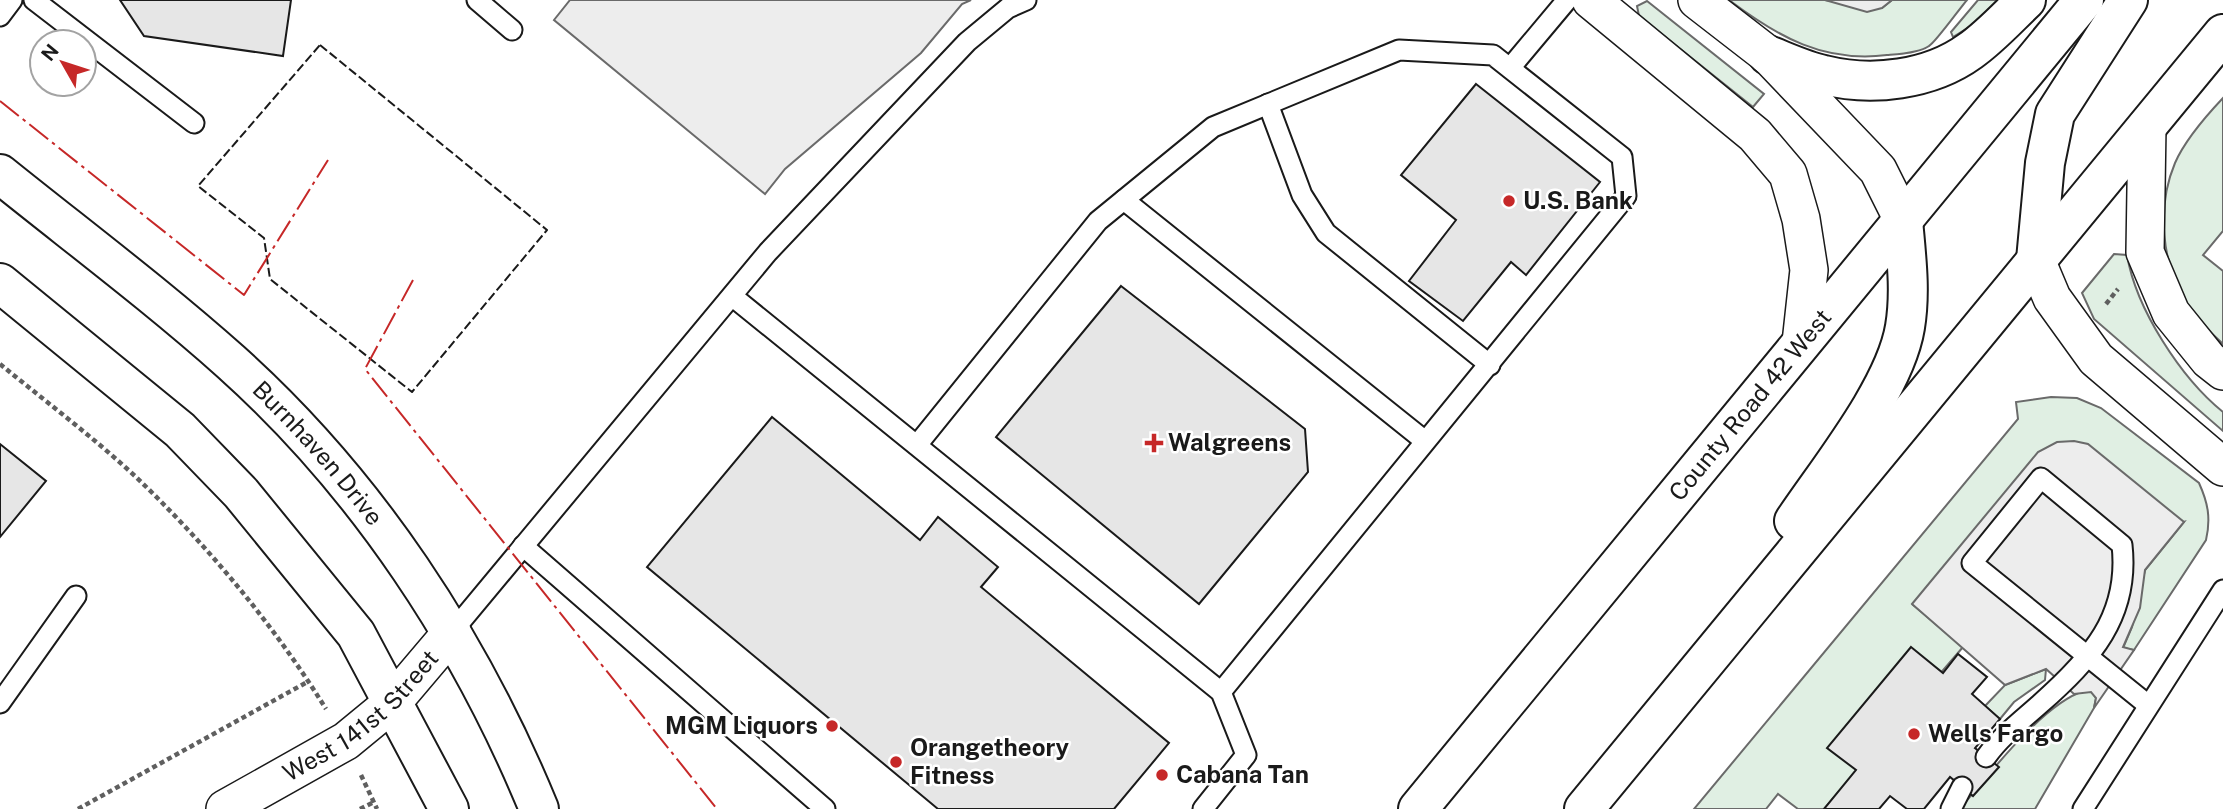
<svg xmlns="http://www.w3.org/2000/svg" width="2223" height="809" font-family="'Public Sans',sans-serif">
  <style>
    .green { fill: #e0efe3; stroke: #6a6a6a; stroke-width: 2 }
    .parking { fill: #ededed; stroke: #6a6a6a; stroke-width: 2 }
    .building { fill: #e6e6e6; stroke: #1a1a1a; stroke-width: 2 }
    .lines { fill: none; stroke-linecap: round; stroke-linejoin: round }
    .lane-casing { stroke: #1a1a1a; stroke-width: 23 }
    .street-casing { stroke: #1a1a1a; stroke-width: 40 }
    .secondary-casing { stroke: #1a1a1a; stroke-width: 42 }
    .highway-casing { stroke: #1a1a1a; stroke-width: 42 }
    .path { stroke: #5f5f5f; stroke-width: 4.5; stroke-dasharray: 5 3.5; stroke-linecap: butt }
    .lane { stroke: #fff; stroke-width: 19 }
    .street { stroke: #fff; stroke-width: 37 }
    .secondary { stroke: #fff; stroke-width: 38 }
    .highway { stroke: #fff; stroke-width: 38 }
    .fence { stroke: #1a1a1a; stroke-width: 2; stroke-dasharray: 9 3.5; stroke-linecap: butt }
    .power { stroke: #c62828; stroke-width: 2; stroke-dasharray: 24 5 3.5 5; stroke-linecap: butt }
    .poi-dot { fill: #c62828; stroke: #fff; stroke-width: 2.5 }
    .labels { text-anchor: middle; stroke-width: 5; stroke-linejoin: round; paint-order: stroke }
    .poi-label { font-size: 24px; font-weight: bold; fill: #1a1a1a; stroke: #fff; text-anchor: start }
    .street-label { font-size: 24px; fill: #1a1a1a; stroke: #fff }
  </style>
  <rect width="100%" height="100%" fill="#fff"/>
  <g class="green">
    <path d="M1729,0H1825L1882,8L1892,0H1967C1960,8 1935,43 1929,46C1919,53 1899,54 1887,55C1824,63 1778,37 1729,0Z"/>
    <path d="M1978,0H1998L1974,24L1953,37L1951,32Z"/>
    <path d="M1647,1L1764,94L1753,107L1639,16L1637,6Z"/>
    <path d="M2223,98V231L2203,255L2223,271V344C2211,332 2194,319 2186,304C2162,263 2156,208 2175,163C2185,140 2206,116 2223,98Z"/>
    <path d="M2114,254L2127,255C2136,309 2181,378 2223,412V431L2094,319L2082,293Z"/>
    <path d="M2051,397L2077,398L2101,408L2199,483C2208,503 2211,518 2206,540L2134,650L2123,648L2132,627L2145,570L2184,522L1913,605L1963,647L1824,809H1798L1778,794L1766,809H1694L2018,419L2016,402Z"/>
    <path d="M2046,669L2045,680L2014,702L2000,719L1985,706L2005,685Z"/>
    <path d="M2084,691H2091L2096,698L2094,708L2035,809H1963V805C1990,773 2044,703 2084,691Z"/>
  </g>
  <g class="parking">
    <path d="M570,0H971L962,4L921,53L785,169L765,194L554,20Z"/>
    <path d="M1825,0H1892L1882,8L1867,12Z"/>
    <path d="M2074,441L2088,444L2184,522L2145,570L2140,608L2123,647L2134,650L2094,708L2096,698L2091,692L2074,694L2046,669L2005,685L1912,604L2038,452L2057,442Z"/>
  </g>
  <g class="building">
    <path d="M120,0H291L283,56L144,36Z"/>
    <path d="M1476,84L1600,182L1526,275L1511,262L1463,321L1409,281L1456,220L1401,175Z"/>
    <path d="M1121,286L1305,429L1308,472L1199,604L996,437Z"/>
    <path d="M772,417L920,540L938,517L998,567L981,587L1169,743L1114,809H938L647,567Z"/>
    <path d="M0,444L46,481L0,537Z"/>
    <path d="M1911,647L1943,673L1958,654L1987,677L1972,694L2000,719L1975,748L1999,767L1973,796L1950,777L1924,809H1907L1890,796L1879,809H1824L1856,770L1827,748Z"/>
  </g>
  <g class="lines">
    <defs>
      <g id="lane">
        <path d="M34,0L194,123"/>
        <path d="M477,0L512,30"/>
        <path d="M0,16L12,0"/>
        <path d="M1510,68L1567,0"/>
        <path d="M1268,104L1302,195L1326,233L1490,365"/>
        <path d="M1124,200L1425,441"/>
        <path d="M732,296L1221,692L1246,755L1203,809"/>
        <path d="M917,445L1098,221L1213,127L1399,50L1493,55L1622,157L1626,196L1221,692"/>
        <path d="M523,546L825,809"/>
        <path d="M452,632L768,252L967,42L1008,8L1026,0"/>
        <path d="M0,703L76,596"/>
        <path d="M1986,757C2001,736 2021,721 2040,704C2091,659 2130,616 2122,545L2041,478L1972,563L2148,705"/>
        <path d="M1951,809L1962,787"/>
        <path d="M2083,809L2223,590"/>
      </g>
      <g id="street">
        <path d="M1591,0L1755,135L1788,174L1801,219L1809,270L1801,343"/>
        <path d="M1697,0L1768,55L1878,170L1903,220"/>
        <path d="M2147,126L2145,252L2171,313L2209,360L2223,371"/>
        <path d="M2036,260L2052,298L2096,359L2223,467"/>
        <path id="s1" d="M225,809L346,741L391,704L452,632"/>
      </g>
      <g id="secondary">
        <path id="s2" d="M0,174C77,236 157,296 231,362C367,484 470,641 539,809"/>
        <path d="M0,283L180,430L241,493L356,634L449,809"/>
      </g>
      <g id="highway">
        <path d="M1768,55C1786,62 1805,71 1824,75C1872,87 1930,80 1970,51C1990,37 2008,17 2026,0"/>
        <path d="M2036,260L2045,163L2055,114L2128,0"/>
        <path d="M1794,521C1829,469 1895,388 1905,327C1911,291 1906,255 1903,220"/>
        <path id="s3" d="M1418,809L2084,0"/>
        <path d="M1584,809L2223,34"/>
      </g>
    </defs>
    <use href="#lane" class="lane-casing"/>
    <use href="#street" class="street-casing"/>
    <use href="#secondary" class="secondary-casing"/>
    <use href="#highway" class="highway-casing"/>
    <g class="path">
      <path d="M2106,304L2118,289"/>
      <path d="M0,364C45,401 93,437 136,477C207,545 274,625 326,709"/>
      <path d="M361,775L377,809"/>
      <path d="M78,809L309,681"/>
      <path d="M360,809L374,802"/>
    </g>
    <use href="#lane" class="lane"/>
    <use href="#street" class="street"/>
    <use href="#secondary" class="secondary"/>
    <use href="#highway" class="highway"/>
    <path class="fence" d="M320,45L547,230L412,392L270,279L264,238L198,186Z"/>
    <g class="power">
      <path d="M0,101L244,295L328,160"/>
      <path d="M413,280L365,369L717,809"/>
    </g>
  </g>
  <g class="poi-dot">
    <circle cx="1509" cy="201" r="7"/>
    <path d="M1150.5 432.5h7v7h7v7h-7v7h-7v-7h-7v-7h7z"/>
    <circle cx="832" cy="726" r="7"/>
    <circle cx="1914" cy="734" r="7"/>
    <circle cx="896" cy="762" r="7"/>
    <circle cx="1162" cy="775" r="7"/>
  </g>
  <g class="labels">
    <g class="poi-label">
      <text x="1523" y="209">U.S. Bank</text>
      <text x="1168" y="451">Walgreens</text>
      <text x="818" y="734" text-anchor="end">MGM Liquors</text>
      <text x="1928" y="742">Wells Fargo</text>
      <text x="910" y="756">Orangetheory<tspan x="910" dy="28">Fitness</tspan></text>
      <text x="1176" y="783">Cabana Tan</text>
    </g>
    <g class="street-label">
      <text dy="8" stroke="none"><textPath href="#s3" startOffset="523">County Road 42 West</textPath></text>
      <text dy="8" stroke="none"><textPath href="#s2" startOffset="424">Burnhaven Drive</textPath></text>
      <text dy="8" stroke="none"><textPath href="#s1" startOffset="166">West 141st Street</textPath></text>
    </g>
  </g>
  <g transform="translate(63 63) rotate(309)"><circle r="33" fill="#ffffff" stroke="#a3a3a3" stroke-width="2"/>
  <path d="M0-5L12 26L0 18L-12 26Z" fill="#c62828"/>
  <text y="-10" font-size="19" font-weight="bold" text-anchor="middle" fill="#1a1a1a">N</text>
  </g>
</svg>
